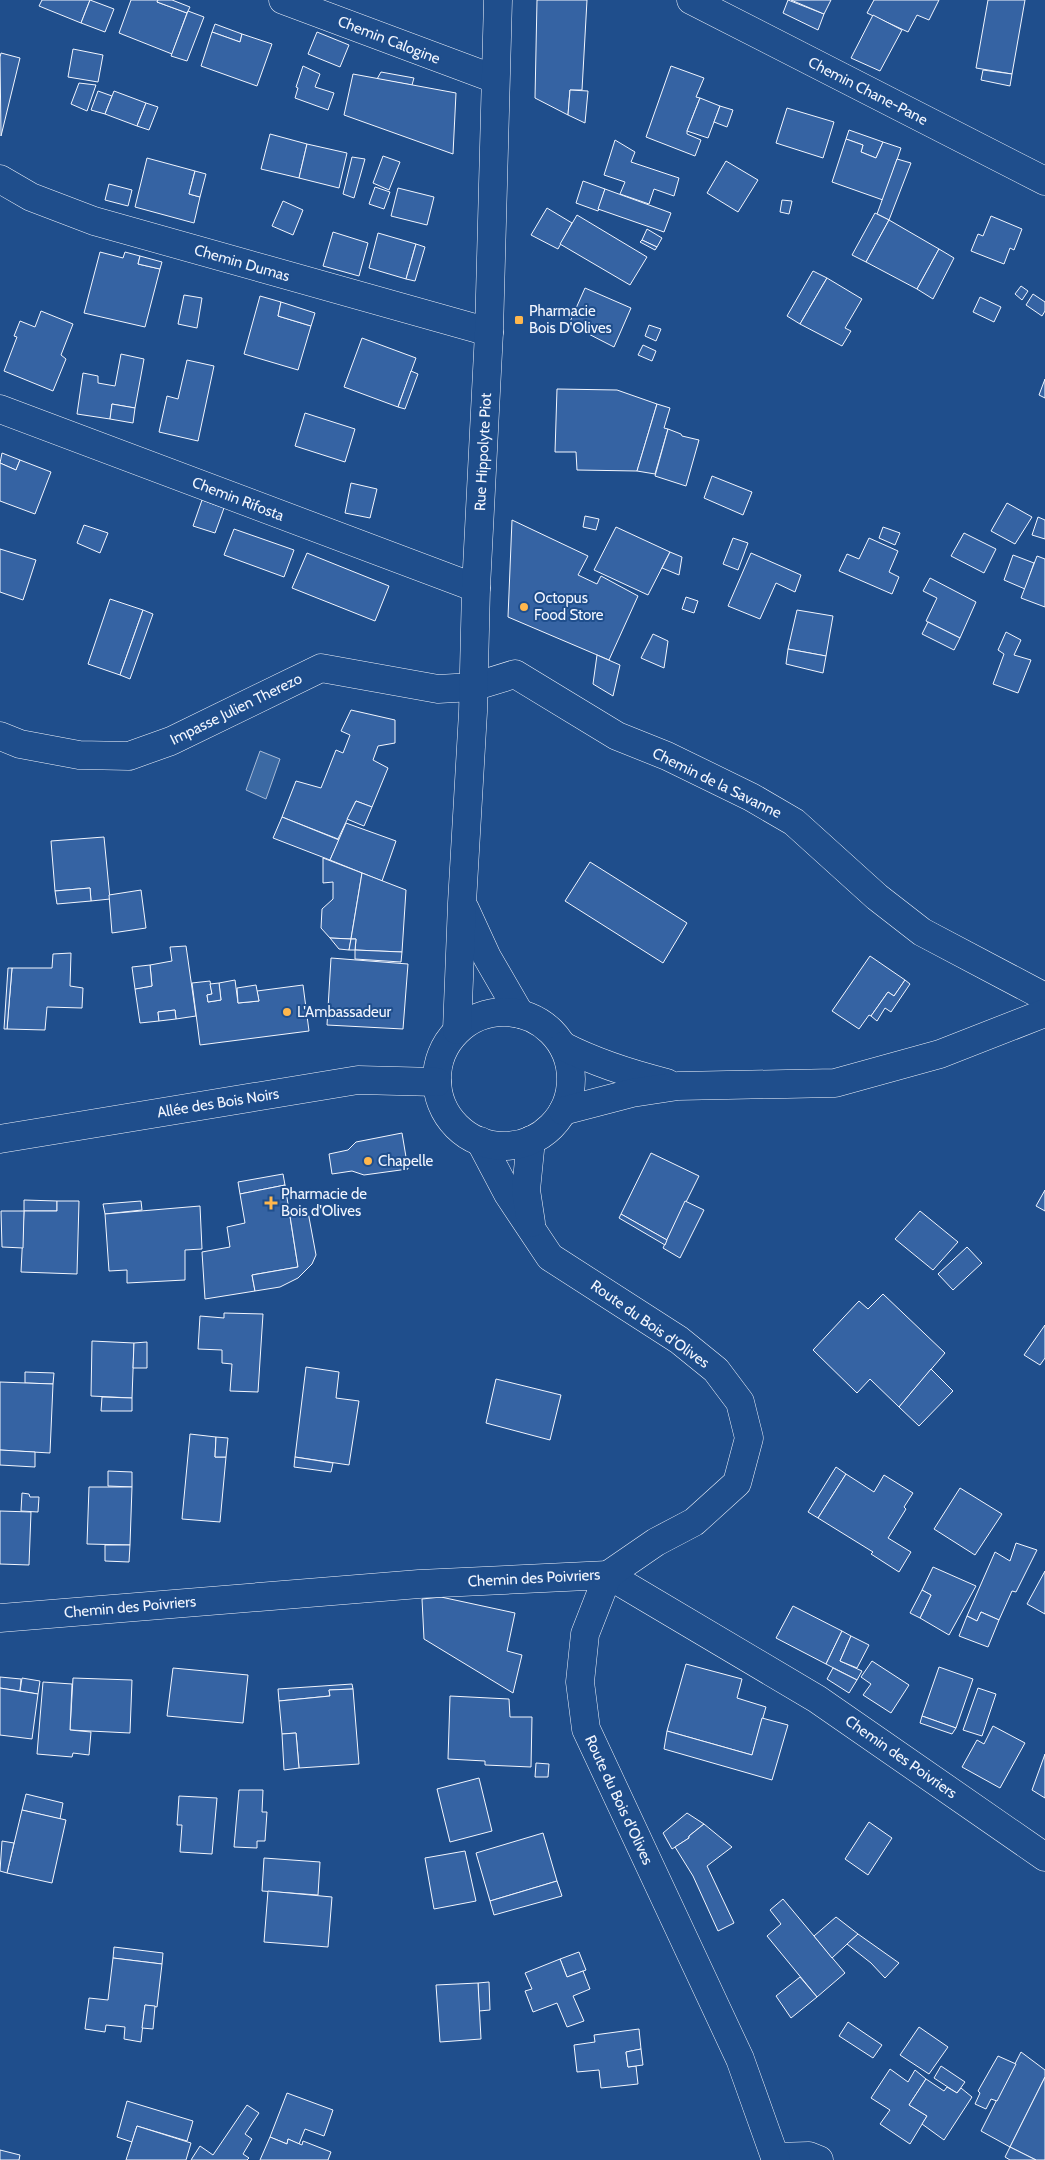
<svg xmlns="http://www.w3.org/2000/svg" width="1045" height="2160" font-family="Cabin,sans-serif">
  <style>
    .water { fill: #3b69a3; stroke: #a8bbd7 }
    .building { fill: #3563a3; stroke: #f2f6ff }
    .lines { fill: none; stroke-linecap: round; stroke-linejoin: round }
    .minor-casing { stroke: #f2f6ff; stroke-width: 29 }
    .tertiary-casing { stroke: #f2f6ff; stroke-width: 29 }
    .secondary-casing { stroke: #f2f6ff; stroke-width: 29 }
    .minor { stroke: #1f4e8c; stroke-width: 28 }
    .tertiary { stroke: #1f4e8c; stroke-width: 28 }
    .secondary { stroke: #1f4e8c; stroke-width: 28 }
    .poi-dot { fill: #ffb74d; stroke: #1f4e8c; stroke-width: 2 }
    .labels { text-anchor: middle; stroke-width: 4; stroke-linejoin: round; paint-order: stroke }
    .street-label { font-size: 15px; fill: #f2f6ff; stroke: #1f4e8c }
    .poi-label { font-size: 15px; fill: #f2f6ff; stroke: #1f4e8c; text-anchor: start }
  </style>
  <rect width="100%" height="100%" fill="#1f4e8c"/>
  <path class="water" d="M260,751L280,759L266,799L246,790Z"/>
  <g class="building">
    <path d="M42,0H90L81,23L39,6Z"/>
    <path d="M90,0L114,9L105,32L81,23Z"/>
    <path d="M131,0H158L157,2L187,13L172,54L119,33Z"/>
    <path d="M158,0H172L190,7L187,13L157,2Z"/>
    <path d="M537,0H587L582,90H570L568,115L535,98Z"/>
    <path d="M788,0L824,14L818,30L783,13Z"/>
    <path d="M791,0H831L824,14Z"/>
    <path d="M874,0H939L929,20L917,15L908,32L867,13Z"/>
    <path d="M988,0H1025L1012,74L976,68Z"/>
    <path d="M188,11L204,17L187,61L171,56Z"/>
    <path d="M873,15L902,30L880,71L851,58Z"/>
    <path d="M215,24L242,34L240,42L212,32Z"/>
    <path d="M212,32L240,42L242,34L272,44L257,86L201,66Z"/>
    <path d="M317,32L349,45L340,67L308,54Z"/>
    <path d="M73,49L103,55L98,82L68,77Z"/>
    <path d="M1,53L20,58L1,136L0,57Z"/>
    <path d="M303,66L320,74L315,87L334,93L328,110L295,98L298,88L296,87Z"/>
    <path d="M671,66L704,78L696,97L700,98L687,131V134L701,140L695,156L646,137Z"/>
    <path d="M983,70L1012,74L1010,86L981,80Z"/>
    <path d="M381,72L414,78L412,85L377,79Z"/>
    <path d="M353,74L456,93L453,154L344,115Z"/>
    <path d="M79,83L96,85L87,111L71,104Z"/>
    <path d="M570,90L588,91L585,123L568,115Z"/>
    <path d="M98,91L112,96L105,114L91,110Z"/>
    <path d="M114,91L146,103L137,126L105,114Z"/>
    <path d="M700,98L720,106L708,138L687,131Z"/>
    <path d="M146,103L158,107L149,130L137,126Z"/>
    <path d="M720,106L733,110L727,127L714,122Z"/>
    <path d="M787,108L834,122L823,158L776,143Z"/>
    <path d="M849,130L883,142L876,158L861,152L863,145L846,139Z"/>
    <path d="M270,134L307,144L299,178L261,169Z"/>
    <path d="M846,139L863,145L861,152L876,158L883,142L901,148L883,200L832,182Z"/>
    <path d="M615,140L635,152L631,162L679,178L674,196L654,189L649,204L620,194L625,182L604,175Z"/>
    <path d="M307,144L347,153L339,188L299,178Z"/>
    <path d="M383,156L400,162L389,190L373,183Z"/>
    <path d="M352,157L365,159L354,198L343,194Z"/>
    <path d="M147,158L195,171L189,194L200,197L194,223L135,207Z"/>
    <path d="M897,159L911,163L889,220L877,214Z"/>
    <path d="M726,161L758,180L738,212L707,193Z"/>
    <path d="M195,171L206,174L200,197L189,194Z"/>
    <path d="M583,181L605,189L598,211L576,203Z"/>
    <path d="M109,184L132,190L128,206L105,200Z"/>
    <path d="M375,187L390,192L384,209L369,204Z"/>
    <path d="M398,188L434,197L427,225L391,216Z"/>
    <path d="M605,189L671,213L664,232L598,209Z"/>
    <path d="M782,200L792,201L789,214L780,212Z"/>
    <path d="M283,201L303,210L293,235L272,226Z"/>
    <path d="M547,208L572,223L558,249L531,235Z"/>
    <path d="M875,213L889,220L866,262L852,255Z"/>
    <path d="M577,215L647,257L630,285L560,244Z"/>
    <path d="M991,216L1022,229L1014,250L1010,248L1004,264L971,251L978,234L983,236Z"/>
    <path d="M889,220L939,249L917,289L866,262Z"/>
    <path d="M647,229L662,238L657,247L642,240Z"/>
    <path d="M333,232L368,243L359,276L323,266Z"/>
    <path d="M378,233L416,244L406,279L369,268Z"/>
    <path d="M642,240L657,247L655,250L640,242Z"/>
    <path d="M416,244L425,247L415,281L406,279Z"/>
    <path d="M939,249L954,258L933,299L917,289Z"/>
    <path d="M100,252L123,258L125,252L140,256L138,264L160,269L145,327L84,313Z"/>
    <path d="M140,256L162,262L160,269L138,264Z"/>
    <path d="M813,271L827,278L800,324L787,316Z"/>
    <path d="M827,278L862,299L845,328L851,331L842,346L800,324Z"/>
    <path d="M1021,286L1028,291L1022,300L1015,294Z"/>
    <path d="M585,288L631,308L614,347L569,324Z"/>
    <path d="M1033,294L1045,302V311L1042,316L1026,305Z"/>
    <path d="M184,295L202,298L197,328L178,324Z"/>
    <path d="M260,296L281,302L278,316L311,326L298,370L244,354Z"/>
    <path d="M980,297L1001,307L994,322L973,312Z"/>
    <path d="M281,302L315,313L311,326L278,316Z"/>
    <path d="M41,311L73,324L61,355L66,359L53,391L4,371L17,337L14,336L20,321L35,327Z"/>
    <path d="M649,325L661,329L656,341L645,336Z"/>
    <path d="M362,338L416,358L398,407L344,387Z"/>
    <path d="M643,345L656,351L652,361L638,355Z"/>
    <path d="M121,354L144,359L135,408L112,404L110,419L77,414L83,373L98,376V383L115,386Z"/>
    <path d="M187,360L214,366L198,441L159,432L167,396L178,399Z"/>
    <path d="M411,371L418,374L405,409L398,407Z"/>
    <path d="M1045,379V398L1039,395Z"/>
    <path d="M557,389L617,390L657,404L637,471L577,470L576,452H555Z"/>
    <path d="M112,404L135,408L133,423L110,419Z"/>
    <path d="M657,404L670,408L664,428L668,429L655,474L637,471Z"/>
    <path d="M305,413L355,429L345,462L295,446Z"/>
    <path d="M668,429L681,434L682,436L699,440L686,486L655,476Z"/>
    <path d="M2,453L20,460L16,470L0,463Z"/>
    <path d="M20,460L51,472L35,514L0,501V463L16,470Z"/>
    <path d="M712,476L752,492L743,515L704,498Z"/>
    <path d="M351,483L377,489L370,518L345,513Z"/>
    <path d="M202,500L224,508L215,533L193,526Z"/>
    <path d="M1007,503L1032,517L1015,544L991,531Z"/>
    <path d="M585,516L599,519L596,530L583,527Z"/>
    <path d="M1038,517L1045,520V539L1032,535Z"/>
    <path d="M512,520L588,556L578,575L597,584L601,576L638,596L609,660L508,617Z"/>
    <path d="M84,525L108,533L100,553L77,543Z"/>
    <path d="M616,527L670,552L648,595L594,570Z"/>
    <path d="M883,527L900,533L895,545L879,538Z"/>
    <path d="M234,529L294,550L284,577L224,555Z"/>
    <path d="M964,533L996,549L984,573L951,556Z"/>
    <path d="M733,538L748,543L738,570L723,564Z"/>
    <path d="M869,538L898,551L889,572L899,577L892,594L839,571L847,554L859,559Z"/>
    <path d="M0,549L36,560L23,600L0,592Z"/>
    <path d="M670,552L682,557L679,575L662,568Z"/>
    <path d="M307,553L389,586L375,621L292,588Z"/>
    <path d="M751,553L801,575L795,592L776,583L760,619L728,606Z"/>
    <path d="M1013,555L1034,563L1025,589L1004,580Z"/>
    <path d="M1037,556L1045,559V607L1021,598Z"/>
    <path d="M930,578L976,602L960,638L926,621L937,598L923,591Z"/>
    <path d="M686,597L698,601L694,613L682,609Z"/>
    <path d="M110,599L143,610L120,675L88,664Z"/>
    <path d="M143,610L153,614L130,679L120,675Z"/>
    <path d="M797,610L833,616L826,656L788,649Z"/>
    <path d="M928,622L960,638L954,650L922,634Z"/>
    <path d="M1006,632L1021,640L1014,655L1031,660L1018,693L993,684L1004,654L998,650Z"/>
    <path d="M653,634L668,641L664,668L641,658Z"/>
    <path d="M788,649L826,656L823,673L786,664Z"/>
    <path d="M597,655L620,665L613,696L593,684Z"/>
    <path d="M351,710L395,720V743L378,746L373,760L388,768L372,807L356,801L338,839L282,817L296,781L321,788L336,750L343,753L350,735L341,731Z"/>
    <path d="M356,801L372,807L364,826L347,819Z"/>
    <path d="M282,817L339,840L330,860L273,838Z"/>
    <path d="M346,823L396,841L382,881L330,860Z"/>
    <path d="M104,837L110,899L91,901L90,888L55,891L51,841Z"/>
    <path d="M323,858L362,873L351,939L330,938L321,928L322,909L333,899V882L323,883Z"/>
    <path d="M590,862L687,923L663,963L565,901Z"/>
    <path d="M362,873L406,890L402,952L355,950L356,939H351Z"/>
    <path d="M90,888L91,901L57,904L55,891Z"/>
    <path d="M141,890L146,928L112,933L109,895Z"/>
    <path d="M330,938L351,939L349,950L339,949Z"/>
    <path d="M351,939H356L355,950H349Z"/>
    <path d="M186,946L196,1016L176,1019L175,1010L158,1012L159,1021L140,1023L135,989L152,986L150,965L172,961L170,947Z"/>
    <path d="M355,950L402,952L401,962L355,959Z"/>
    <path d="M71,953L70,986L83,988L82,1008L47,1007L45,1030L7,1029L12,968H52L53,954Z"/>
    <path d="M870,956L905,980L894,996L888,992L871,1016L869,1015L859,1029L832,1011Z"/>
    <path d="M331,958L408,964L403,1029L327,1025Z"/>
    <path d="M150,965L152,986L135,989L132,967Z"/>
    <path d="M8,968H12L7,1029H4Z"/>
    <path d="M235,980L238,1003L259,1001L257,991L303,985L309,1031L200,1045L192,983L210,981L212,994L207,995L208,1002L221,1000L219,983Z"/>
    <path d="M905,980L910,984L891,1012L885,1008L877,1021L871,1016L888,992L894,996Z"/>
    <path d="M219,983L221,1000L208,1002L207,995L212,994L210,984Z"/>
    <path d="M256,985L259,1001L238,1003L237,988Z"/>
    <path d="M175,1010L176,1019L159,1021L158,1012Z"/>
    <path d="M402,1133L408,1169L364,1175L352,1171L332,1174L329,1154L348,1150L356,1142Z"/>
    <path d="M651,1153L699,1176L667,1240L621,1214Z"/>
    <path d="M283,1174L285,1185L240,1194L238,1182Z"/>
    <path d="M285,1185L298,1267L252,1275L255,1291L205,1299L202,1252L230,1247L227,1227L245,1223L240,1194Z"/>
    <path d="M1045,1190V1211L1036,1206Z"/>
    <path d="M24,1200L57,1201V1211H24Z"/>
    <path d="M57,1201H79L77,1274L21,1272L24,1211H57Z"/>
    <path d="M141,1201L142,1210L105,1214L103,1204Z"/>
    <path d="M685,1201L704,1210L680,1258L663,1248Z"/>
    <path d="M200,1206L202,1249L185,1250V1280L127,1283V1270L109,1271L105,1214Z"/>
    <path d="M1,1211H24L23,1248L2,1247Z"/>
    <path d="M920,1211L958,1242L933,1270L895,1239Z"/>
    <path d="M308,1212L316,1255L312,1264L298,1278L280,1287L255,1291L252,1275L298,1267L290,1216Z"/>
    <path d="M621,1214L667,1240L665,1245L619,1218Z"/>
    <path d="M967,1247L982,1263L953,1290L938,1274Z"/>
    <path d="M883,1294L945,1353L899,1407L870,1379L857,1393L813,1350L859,1301L868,1309Z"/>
    <path d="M224,1313L263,1314L258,1392L230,1391L232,1364L222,1363V1350L198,1349L200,1316L224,1318Z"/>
    <path d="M1045,1325V1358L1040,1365L1024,1355Z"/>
    <path d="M92,1341L134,1343L132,1398L91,1396Z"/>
    <path d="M147,1342V1368H133L134,1343Z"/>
    <path d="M306,1367L339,1372L336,1398L359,1401L349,1465L295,1457Z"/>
    <path d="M931,1369L953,1391L919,1426L899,1407Z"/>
    <path d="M25,1372L54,1373L53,1384L25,1383Z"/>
    <path d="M496,1379L561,1395L550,1440L486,1423Z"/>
    <path d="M0,1382L53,1384L50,1453L0,1450Z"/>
    <path d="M102,1397L132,1398V1411H101Z"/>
    <path d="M190,1434L216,1437L215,1457H226L220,1522L182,1519Z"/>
    <path d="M216,1437L228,1438L226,1457H215Z"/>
    <path d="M0,1450L35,1452V1467L0,1465Z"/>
    <path d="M295,1457L333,1463L331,1472L294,1467Z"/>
    <path d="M836,1467L846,1474L818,1518L808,1512Z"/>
    <path d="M108,1471L132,1472V1487L108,1486Z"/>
    <path d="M846,1474L874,1492L884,1475L913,1493L904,1507L906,1509L888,1538L911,1552L899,1572L871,1554L873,1552L818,1518Z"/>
    <path d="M89,1487H132L130,1545L87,1544Z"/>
    <path d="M960,1488L1002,1514L975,1555L934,1529Z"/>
    <path d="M22,1493L29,1494L30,1497H39L38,1512L21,1511Z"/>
    <path d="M0,1511L31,1512L29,1565L0,1564Z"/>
    <path d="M1016,1543L1037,1550L1016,1592L1012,1591L999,1620L981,1612L977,1621L967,1616L995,1552L1010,1561Z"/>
    <path d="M105,1545H130L129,1562L105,1561Z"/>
    <path d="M933,1567L976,1586L949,1635L920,1618L931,1595L922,1590Z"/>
    <path d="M1045,1571V1614L1027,1604Z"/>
    <path d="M922,1590L931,1595L920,1618L910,1613Z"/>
    <path d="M441,1597L515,1613L507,1651L522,1655L513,1693L424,1639L422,1599Z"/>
    <path d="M793,1606L842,1631L826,1664L776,1638Z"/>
    <path d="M981,1612L999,1620L988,1647L959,1636L967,1616L977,1621Z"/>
    <path d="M842,1631L851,1636L840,1661L862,1671L857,1680L826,1664Z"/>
    <path d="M851,1636L869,1645L857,1668L840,1661Z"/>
    <path d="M872,1661L909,1685L891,1713L863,1695L871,1684L861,1677Z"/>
    <path d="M686,1664L742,1679L737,1698L766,1707L752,1755L667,1731Z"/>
    <path d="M939,1667L973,1679L956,1728L922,1716Z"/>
    <path d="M173,1668L248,1675L243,1723L167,1716Z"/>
    <path d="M833,1668L857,1680L849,1693L827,1679Z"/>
    <path d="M0,1677L21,1679L20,1691L0,1688Z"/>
    <path d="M22,1678L40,1681L38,1694L20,1691Z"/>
    <path d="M73,1678L132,1680L130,1733L70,1730Z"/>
    <path d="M43,1682L72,1684L70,1730L91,1732L89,1755L73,1753L72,1757L37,1754Z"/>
    <path d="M352,1684L353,1689L329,1690L330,1696L279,1701L278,1689Z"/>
    <path d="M0,1688L38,1694L32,1739L0,1735Z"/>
    <path d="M978,1688L996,1694L982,1736L963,1730Z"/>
    <path d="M353,1689L359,1764L299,1768L296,1733L282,1734L279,1701L330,1696L329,1690Z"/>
    <path d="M450,1696L509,1699L510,1717H532L531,1767L485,1765V1761L448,1759Z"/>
    <path d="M922,1716L956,1728L952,1734L920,1723Z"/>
    <path d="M762,1718L788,1725L772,1780L664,1749L667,1731L752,1755Z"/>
    <path d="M993,1726L1025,1743L1000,1788L962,1767L977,1740L984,1744Z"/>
    <path d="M296,1733L299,1768L284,1770L282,1734Z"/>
    <path d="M1045,1754V1798L1032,1790Z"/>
    <path d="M536,1763L549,1764L548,1777H535Z"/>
    <path d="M479,1778L492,1831L450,1842L437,1789Z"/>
    <path d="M239,1790H263L262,1812H267L265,1841H257V1848L234,1847Z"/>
    <path d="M26,1794L63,1803L60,1819L22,1810Z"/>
    <path d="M179,1796L217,1798L212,1854L180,1852L182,1825H177Z"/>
    <path d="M22,1810L66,1820L52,1883L7,1873Z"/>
    <path d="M687,1813L704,1824L689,1836V1838L672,1849L663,1833Z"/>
    <path d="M869,1822L892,1838L868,1875L845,1859Z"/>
    <path d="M704,1824L732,1847L707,1866L734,1923L718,1931L693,1876L675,1847L689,1838V1836Z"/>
    <path d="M543,1833L557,1881L490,1901L476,1853Z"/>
    <path d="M2,1841L14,1843L7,1873L0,1871Z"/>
    <path d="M465,1851L476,1901L434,1909L425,1858Z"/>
    <path d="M264,1858L320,1862L318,1895L262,1891Z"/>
    <path d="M557,1881L562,1896L494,1915L490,1901Z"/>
    <path d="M268,1891L332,1897L328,1947L264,1942Z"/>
    <path d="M783,1899L845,1973L817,1997L767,1936L781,1924L770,1910Z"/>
    <path d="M836,1917L858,1934L832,1958L814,1936Z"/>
    <path d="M858,1934L899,1963L885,1978L871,1963L847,1944Z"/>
    <path d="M114,1947L163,1953L162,1964L113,1958Z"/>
    <path d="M579,1952L586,1970L567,1977L560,1959Z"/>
    <path d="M113,1958L162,1964L157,2007L145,2005L141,2042L124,2039L125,2027L106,2025L105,2032L85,2029L89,1998L108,2000Z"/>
    <path d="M560,1959L567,1977L583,1971L590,1989L573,1996L584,2021L567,2027L557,2003L533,2012L525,1991L532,1989L525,1973Z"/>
    <path d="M800,1977L817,1997L791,2018L776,1996Z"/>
    <path d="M489,1982L490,2010L479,2011L478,1983Z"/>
    <path d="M478,1983L481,2039L440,2042L436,1985Z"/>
    <path d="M145,2005L155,2006L153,2029L142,2028Z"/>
    <path d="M848,2022L882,2045L873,2058L839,2036Z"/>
    <path d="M919,2027L948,2047L929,2074L900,2055Z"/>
    <path d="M639,2029L641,2049L626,2052L628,2067L636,2066L638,2084L601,2088L599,2070L577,2072L574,2045L595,2042L594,2035Z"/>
    <path d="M641,2049L643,2065L628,2067L626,2052Z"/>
    <path d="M1021,2052L1045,2070V2077L1010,2147L981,2131Z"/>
    <path d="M998,2056L1016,2064L997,2101L991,2099L986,2109L975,2104L980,2093L978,2091Z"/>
    <path d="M941,2066L965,2082L957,2093L934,2078Z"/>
    <path d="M890,2069L908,2082L915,2070L926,2079L909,2105L927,2116L910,2144L880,2124L890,2110L871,2098Z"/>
    <path d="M1045,2077V2160H1036L1010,2147Z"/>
    <path d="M926,2079L944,2091L947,2087L957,2093L961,2088L972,2097L944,2140L922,2124L927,2116L909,2105Z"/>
    <path d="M287,2093L333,2110L324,2136L305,2129L299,2144L288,2139L287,2144L270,2137Z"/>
    <path d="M127,2101L193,2121L187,2141L137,2126L132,2142L117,2137Z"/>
    <path d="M247,2105L259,2113L245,2134L252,2139L243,2154L249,2158L247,2160H191L200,2146L213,2155Z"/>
    <path d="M137,2126L191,2143L186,2160H126Z"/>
    <path d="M270,2137L287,2144L288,2139L302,2145L303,2141L331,2152L328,2160H260Z"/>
    <path d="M1010,2147L1036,2160H1010L1005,2157Z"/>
    <path d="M0,2150L20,2155L19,2160H0Z"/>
  </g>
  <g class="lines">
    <defs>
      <g id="minor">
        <path d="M283,0L495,79"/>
        <path d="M691,0L1045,181"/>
        <path d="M0,179L31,197L94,221L489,332"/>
        <path d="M0,409L476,588"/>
        <path d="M0,736L20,744L79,755L129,756L171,741L321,668L438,689L473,687L515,674L617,736L667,756L751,797L794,822L877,897L922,932L1045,997"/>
        <path d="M0,1618L419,1584L608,1575L817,1699L1045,1857"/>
        <path d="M775,2157L809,2156L819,2160"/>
      </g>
      <g id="tertiary">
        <path d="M480,1141L508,1194L550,1257L679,1340L716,1370L740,1402L749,1438L737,1483L694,1522L656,1542L608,1575L585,1634L580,1682L586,1729L740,2059L776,2160"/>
        <path d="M531,1223L526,1190L531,1140"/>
      </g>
      <g id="secondary">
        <path d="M465,909L487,957L520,1014"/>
        <circle cx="504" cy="1079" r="67"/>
        <path d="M457,1030L462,903L473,712L476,588L489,332L498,0"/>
        <path d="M563,1046C596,1063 631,1074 667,1083"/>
        <path d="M563,1111L632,1093L678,1086L835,1083L940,1054L1045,1013"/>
        <path d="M0,1139L358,1080L437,1082"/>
      </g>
    </defs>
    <use href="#minor" class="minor-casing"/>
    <use href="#tertiary" class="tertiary-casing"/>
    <use href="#secondary" class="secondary-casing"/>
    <use href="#minor" class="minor"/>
    <use href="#tertiary" class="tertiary"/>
    <use href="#secondary" class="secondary"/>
  </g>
  <g class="poi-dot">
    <rect x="514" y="315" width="10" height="10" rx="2.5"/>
    <circle cx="524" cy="607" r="5"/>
    <circle cx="287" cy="1012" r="5"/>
    <circle cx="368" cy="1161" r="5"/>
    <path d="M268.5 1195.5h5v5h5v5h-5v5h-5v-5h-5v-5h5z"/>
  </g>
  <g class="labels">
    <g class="street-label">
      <text transform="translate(389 40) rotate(21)" y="5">Chemin Calogine</text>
      <text transform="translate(868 91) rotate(27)" y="5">Chemin Chane-Pane</text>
      <text transform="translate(242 263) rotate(16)" y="5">Chemin Dumas</text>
      <text transform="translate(483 452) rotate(-87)" y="5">Rue Hippolyte Piot</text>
      <text transform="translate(238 499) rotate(21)" y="5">Chemin Rifosta</text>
      <text transform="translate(236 709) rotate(-26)" y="5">Impasse Julien Therezo</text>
      <text transform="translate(717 783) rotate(26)" y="5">Chemin de la Savanne</text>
      <text transform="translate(218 1103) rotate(-9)" y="5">Allée des Bois Noirs</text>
      <text transform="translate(650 1324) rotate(35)" y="5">Route du Bois d'Olives</text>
      <text transform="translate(534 1578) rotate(-3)" y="5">Chemin des Poivriers</text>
      <text transform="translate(130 1607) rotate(-5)" y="5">Chemin des Poivriers</text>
      <text transform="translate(901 1757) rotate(35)" y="5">Chemin des Poivriers</text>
      <text transform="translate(619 1800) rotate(65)" y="5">Route du Bois d'Olives</text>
    </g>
    <g class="poi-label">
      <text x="529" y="316">Pharmacie<tspan x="529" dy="17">Bois D'Olives</tspan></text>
      <text x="534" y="603">Octopus<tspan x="534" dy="17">Food Store</tspan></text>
      <text x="297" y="1017">L'Ambassadeur</text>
      <text x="378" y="1166">Chapelle</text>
      <text x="281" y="1199">Pharmacie de<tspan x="281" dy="17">Bois d'Olives</tspan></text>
    </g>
  </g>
</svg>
